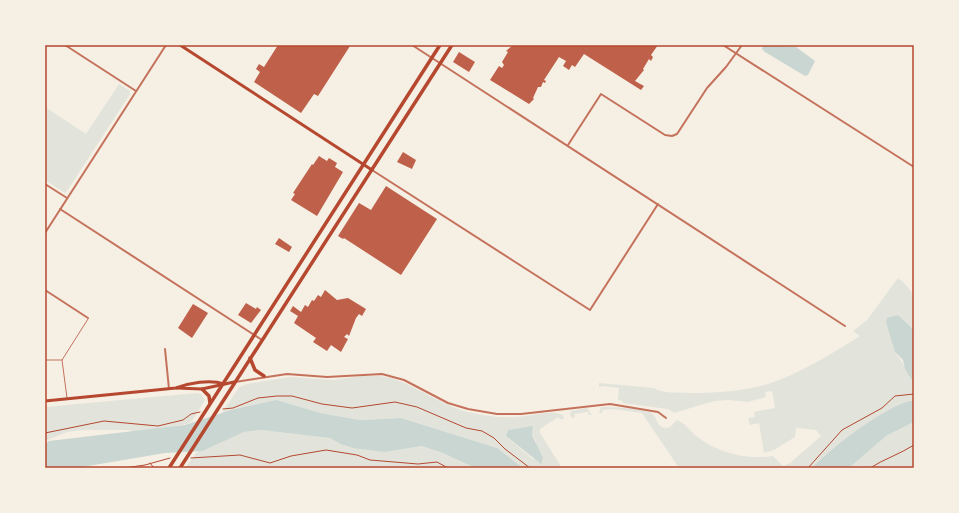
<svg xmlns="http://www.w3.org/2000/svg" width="959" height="513" font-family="Ubuntu,sans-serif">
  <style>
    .green { fill: #e2e4dc; fill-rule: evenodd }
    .water { fill: #c9d6d2 }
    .building { fill: #bf614a }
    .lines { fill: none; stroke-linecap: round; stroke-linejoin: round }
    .path { stroke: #b5482f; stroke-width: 1 }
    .service { stroke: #c5725c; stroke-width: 1 }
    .minor { stroke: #c5725c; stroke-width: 2 }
    .secondary { stroke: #b5482f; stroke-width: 3 }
    .primary { stroke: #b5482f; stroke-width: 3.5 }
    .neatline { fill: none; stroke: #b5482f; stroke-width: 1.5 }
  </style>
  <rect width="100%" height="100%" fill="#f6efe4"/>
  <g class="green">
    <path d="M119,84L130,91V94L67,191L65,193L45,180V107L86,134Z"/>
    <path d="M898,278C920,295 914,304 914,330L898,315L895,352C899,357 913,379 914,384C915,390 914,395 914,400C886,405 832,447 812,468H679L642,413L614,409L603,410L602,413H599L601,407C616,407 634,408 649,412C658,415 656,428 666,428C672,428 674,422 677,420C685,423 690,431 696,436C719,453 745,460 773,456L783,466L790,463L821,436L816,430L796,428L795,437L774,450L764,453L759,423L750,425L748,418L755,417L754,412L775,408L772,391L765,392L766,397L748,402L728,400L714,401L674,413L668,409L622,403L623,401L618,400L619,388L605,386L599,387V383L654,388C664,394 677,392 689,393C714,393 751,391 774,382C805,371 832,353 860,336L853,331L867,320Z"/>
    <path d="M362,376C370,376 378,375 386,377C414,383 442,407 473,413C486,416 501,418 515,417C530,417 550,409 563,415L564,419H560L558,417L540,429V433L562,468H523L497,448L401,418L360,420L320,413L231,410L222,413L239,387L247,384L290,377L333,380ZM533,427L532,435L536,441L534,460L506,436L508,430Z"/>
    <path d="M197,393L201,394L205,400L192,421L187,424L137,433L128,430H82L67,432L45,441V407Z"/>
    <path d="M587,408L592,415H589L588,412L574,414L575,417L572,418L570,415L571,411Z"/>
    <path d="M914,422V468H849L886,436Z"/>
    <path d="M261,430L330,438L385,452L422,446L443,453L475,468H185L197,452L244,432Z"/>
  </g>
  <g class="water">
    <path d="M763,45L796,47L815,61L808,75L805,76L765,52L762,49Z"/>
    <path d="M898,315L914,330V383L905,369L903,360L895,352L886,322L887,318Z"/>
    <path d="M276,400L320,413L360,420L401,418L497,448L523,468H475L443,453L422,446L385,452L353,448L341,444L330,438L261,430L244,432L202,451L165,453L76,468H45V444L49,441L185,425L231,410Z"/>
    <path d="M914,400V422L886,436L849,468H812C832,447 886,405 914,400Z"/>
    <path d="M533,426L532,435L543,458L541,464L506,436L508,430Z"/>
  </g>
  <g class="building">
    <path d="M278,45H349L350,46L318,96L314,94L301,113L254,82L260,72L256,69L259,64L264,67Z"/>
    <path d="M513,45H658L651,55L653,57L651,61L649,59L643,69L644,70L635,81L644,86L641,90L584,54L575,67L572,65L569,70L563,66L566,61L559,57L544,80L546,81L545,83L543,82L541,87H538L533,98L534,99L529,104L490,80L499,66L502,68L504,65L502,62L508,52L506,51Z"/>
    <path d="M459,52L475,62L469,72L453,62Z"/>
    <path d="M403,152L416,160L412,169L397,162Z"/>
    <path d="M319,156L327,161L329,158L337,163L335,167L343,172L317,216L291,200L295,194L293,193L312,164L313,165Z"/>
    <path d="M386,186L437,219L401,275L344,238L343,239L338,236L359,203L371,210Z"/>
    <path d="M279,238L292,247L289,252L275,244Z"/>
    <path d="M325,290L337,300L348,298L366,309L362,316L359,314L356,318L349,336L347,334L344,337L348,339L341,352L331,345L327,351L313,342L316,338L294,323L298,316L290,311L293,306L301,312L305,305L308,307L312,300L314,301L318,295L321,297Z"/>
    <path d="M246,303L256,309L257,307L261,310L251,323L238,315Z"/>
    <path d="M193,304L208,313L192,338L178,328Z"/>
  </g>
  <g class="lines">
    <g class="path">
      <path d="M223,409L233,408L258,398L277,396H292L322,404L352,408L395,402L417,407L466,428L482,431L494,438L505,449L530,468"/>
      <path d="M45,433L104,421L158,426L183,420L191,414L200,412"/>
      <path d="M191,458L240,455L270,463L291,456L326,450L357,455L370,460L418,464L437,462L448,468"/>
      <path d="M150,463L154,468"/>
      <path d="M124,468L145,465L170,458"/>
      <path d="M808,468L842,430L882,408L895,396L914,394"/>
      <path d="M870,468C884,459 900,454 914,445"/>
    </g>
    <g class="service">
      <path d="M45,360H62"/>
      <path d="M67,398L62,360L88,319"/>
    </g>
    <g class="minor">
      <path d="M65,45L136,91"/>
      <path d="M412,45L845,326"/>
      <path d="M723,45L914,167"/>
      <path d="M568,145L601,94L665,135L672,136L677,134L707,88L726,67L742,45"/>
      <path d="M372,170L590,310L658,204"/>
      <path d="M45,184L67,198"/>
      <path d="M60,209L262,340"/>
      <path d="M45,233L166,45"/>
      <path d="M45,290L88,318"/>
      <path d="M165,349L169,389"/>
      <path d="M235,382L287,374L327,377L382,374L404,380L448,403L468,409L497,414H521L610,404L658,412L666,418"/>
    </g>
    <g class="secondary">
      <path d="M180,45L372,170"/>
      <path d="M177,388L202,389L234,382"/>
      <path d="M45,401L176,388C189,383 210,379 224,384"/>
    </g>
    <g class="primary">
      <path d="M250,358L255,370L264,376"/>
      <path d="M202,389L209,396L210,403"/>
      <path d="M169,468L440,45"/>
      <path d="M180,468L452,45"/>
    </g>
  </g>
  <rect width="959" height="513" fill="none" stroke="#f6efe4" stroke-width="92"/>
  <rect x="46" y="46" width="867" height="421" class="neatline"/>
</svg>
